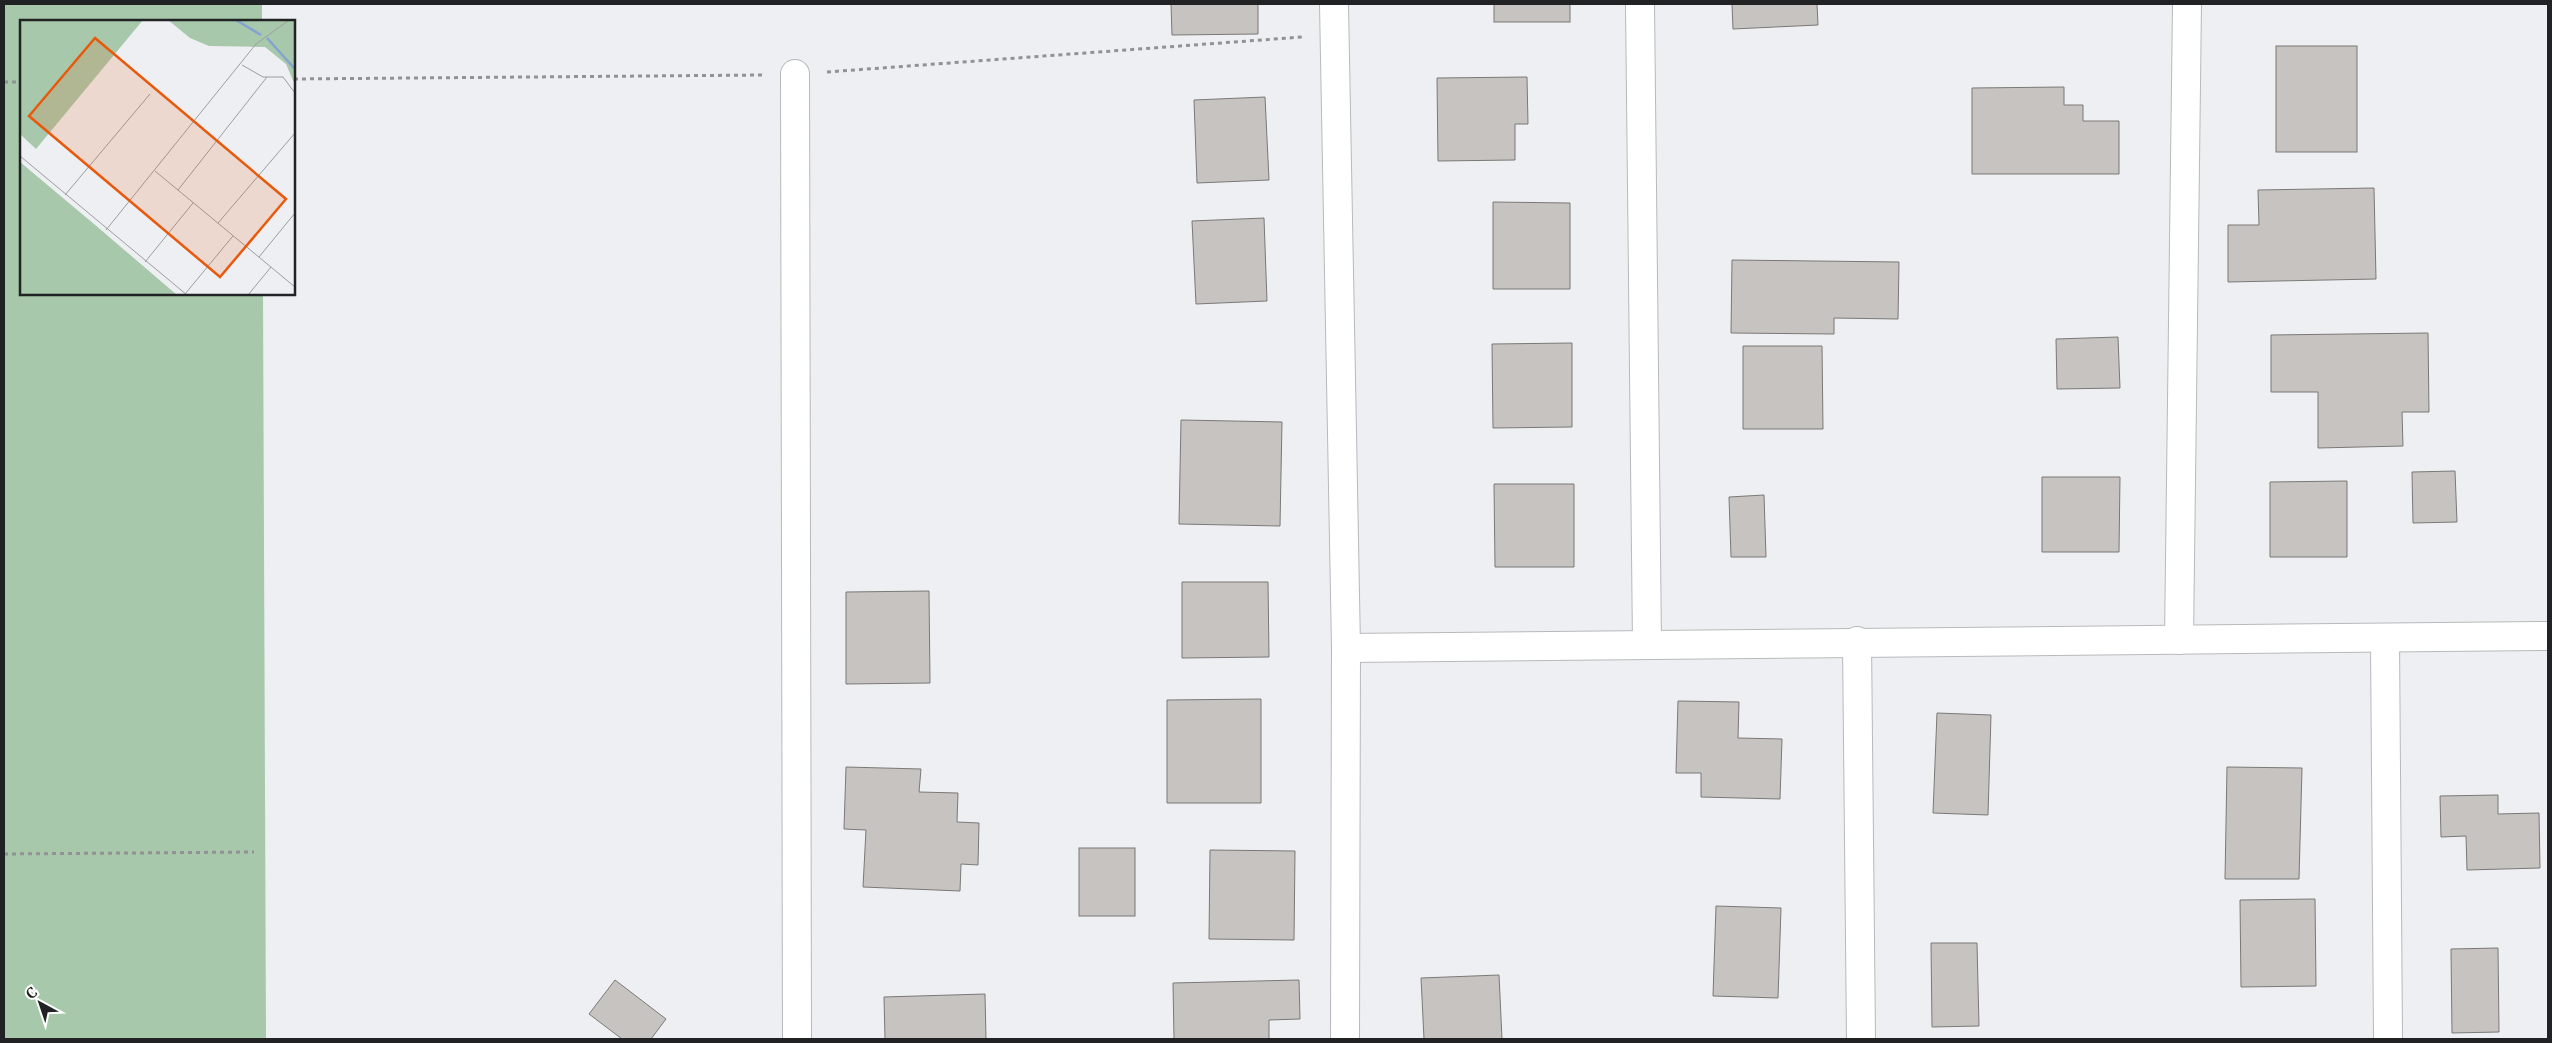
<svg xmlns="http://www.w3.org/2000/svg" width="2552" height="1043" font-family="Merriweather,serif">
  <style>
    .green { fill: #a7c8ab }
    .building { fill: #c6c3c1; stroke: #7b7977 }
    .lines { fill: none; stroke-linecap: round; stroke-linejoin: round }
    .minor-casing { stroke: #b8b9bc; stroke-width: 30 }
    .path { stroke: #919294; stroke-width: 3; stroke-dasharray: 4 4; stroke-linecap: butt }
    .minor { stroke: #fff; stroke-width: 28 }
    .inset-river { fill: none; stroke: #84a3d1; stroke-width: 2.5 }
    .inset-road { fill: none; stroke: #9c9d9f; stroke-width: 1 }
    .view { fill: #e8590c; fill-opacity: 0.15; stroke: #e8590c; stroke-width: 2.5 }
    .inset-edge { fill: none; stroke: #212223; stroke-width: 2.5 }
  </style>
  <rect width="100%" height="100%" fill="#eeeff2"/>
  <path class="green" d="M4,4H262V21H21V294H263L266,1039H4Z"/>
  <g class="building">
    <path d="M1171,4H1258V34L1172,35Z"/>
    <rect x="1494" y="4" width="76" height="18"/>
    <path d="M1732,4H1817L1818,25L1733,29Z"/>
    <rect x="2276" y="46" width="81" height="106"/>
    <path d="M1527,77L1528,124H1515V160L1438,161L1437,78Z"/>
    <path d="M2064,87V105H2083V121H2119V174H1972V88Z"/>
    <path d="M1265,97L1269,180L1197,183L1194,100Z"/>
    <path d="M2374,188L2376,279L2228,282V225H2259L2258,190Z"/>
    <path d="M1493,202L1570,203V289H1493Z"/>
    <path d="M1264,218L1267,301L1196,304L1192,221Z"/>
    <path d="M1732,260L1899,262L1898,319L1834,318V334L1731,333Z"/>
    <path d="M2428,333L2429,412H2402L2403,446L2318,448V392H2271V335Z"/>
    <path d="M2118,337L2120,388L2057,389L2056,339Z"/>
    <path d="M1572,343V427L1493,428L1492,344Z"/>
    <path d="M1743,346H1822L1823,429H1743Z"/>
    <path d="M1181,420L1282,422L1280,526L1179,524Z"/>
    <path d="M2455,471L2457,522L2413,523L2412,472Z"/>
    <path d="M2042,477H2120L2119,552H2042Z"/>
    <path d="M2347,481V557H2270V482Z"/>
    <path d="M1494,484H1574V567H1495Z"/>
    <path d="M1764,495L1766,557H1731L1729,497Z"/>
    <path d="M1182,582H1268L1269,657L1182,658Z"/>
    <path d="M929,591L930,683L846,684V592Z"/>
    <path d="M1261,699V803H1167V700Z"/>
    <path d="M1678,701L1739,702L1738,738L1782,739L1780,799L1701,797V773H1676Z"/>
    <path d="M1937,713L1991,715L1988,815L1933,813Z"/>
    <path d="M846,767L921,769L919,792L958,793L957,822L979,823L978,865L961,864L960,891L863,887L866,830L844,829Z"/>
    <path d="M2227,767L2302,768L2299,879H2225Z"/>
    <path d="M2498,795V814L2539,813L2540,868L2467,870L2466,836L2441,837L2440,796Z"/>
    <rect x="1079" y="848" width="56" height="68"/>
    <path d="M1210,850L1295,851L1294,940L1209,939Z"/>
    <path d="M2315,899L2316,986L2241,987L2240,900Z"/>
    <path d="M1716,906L1781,908L1778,998L1713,996Z"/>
    <path d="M1931,943H1977L1979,1026L1932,1027Z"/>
    <path d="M2498,948L2499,1032L2452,1033L2451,949Z"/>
    <path d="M1499,975L1502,1039H1424L1421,978Z"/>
    <path d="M615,980L666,1019L651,1039H622L589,1014Z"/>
    <path d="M1299,980L1300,1019L1269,1020V1039H1174L1173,983Z"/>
    <path d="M985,994L986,1039H885L884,997Z"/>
  </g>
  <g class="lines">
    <defs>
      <g id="minor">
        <path d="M1334,4L1346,648L1345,1039"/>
        <path d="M1640,4L1647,644"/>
        <path d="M795,74L797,1039"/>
        <path d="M2385,639L2388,1039"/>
        <path d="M2179,640L2187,4"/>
        <path d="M1857,641L1861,1039"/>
        <path d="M1346,648L2548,636"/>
      </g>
    </defs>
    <use href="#minor" class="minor-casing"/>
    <g class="path">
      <path d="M827,72L1302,37"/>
      <path d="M294,79L763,75"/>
      <path d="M4,82H21"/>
      <path d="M4,854L254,852"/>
    </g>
    <use href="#minor" class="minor"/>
  </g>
  <g transform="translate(20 20)">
    <rect width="275" height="275" fill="#eeeff2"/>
    <path d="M0,0H123L16,129L0,114ZM148,0H275V65L266,44L245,27L189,26L170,18ZM0,142L74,204L157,275H0Z" fill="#a7c8ab"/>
    <path class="inset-river" d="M216,0L241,15M247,18L275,49"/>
    <path class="inset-road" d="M222,45L243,57H263L275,73M0,136L167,275M135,151L275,267M158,170L247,57M45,175L130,74M198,203L275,113M86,210L236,24L269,0M239,237L275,193M125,242L173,183M165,274L213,216M228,275L251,247"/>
    <path class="view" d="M75,18L266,179L200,257L9,96Z"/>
    <rect width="275" height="275" class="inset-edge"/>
  </g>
  <rect width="2552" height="1043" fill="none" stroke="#212223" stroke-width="10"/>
  <g transform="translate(40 1003) rotate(320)" stroke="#ffffff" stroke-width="4" paint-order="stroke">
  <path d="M0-4L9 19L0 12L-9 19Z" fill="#212223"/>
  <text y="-8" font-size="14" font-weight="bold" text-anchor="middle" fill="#212223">С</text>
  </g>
</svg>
